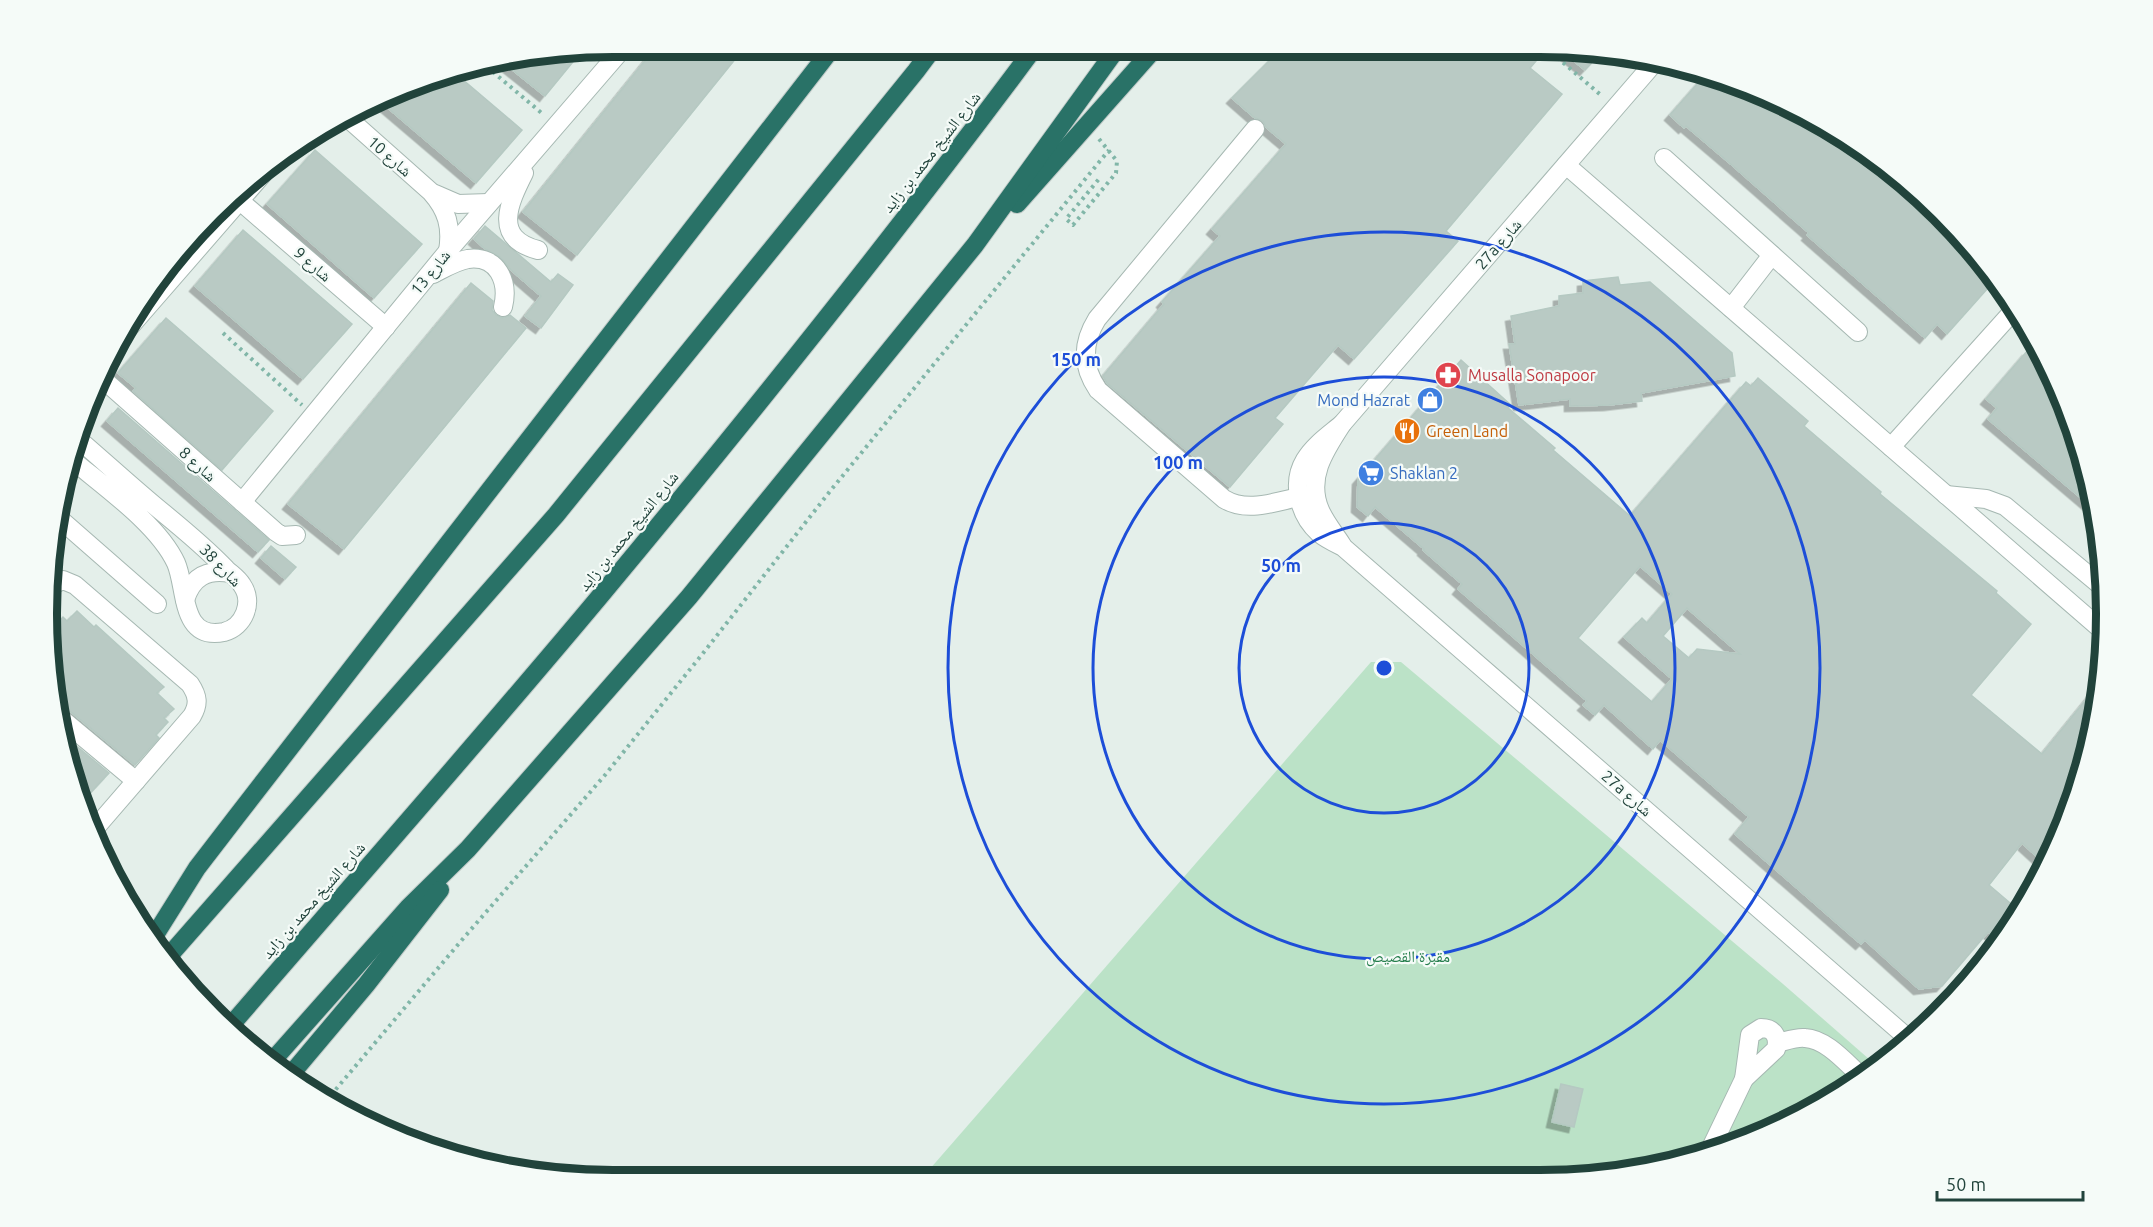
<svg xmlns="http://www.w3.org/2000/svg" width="2153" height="1227" font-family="Ubuntu,'Noto Naskh Arabic',sans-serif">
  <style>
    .green { fill: #bbe2c7 }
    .building { fill: #b9cac4; stroke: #b5c9c2; stroke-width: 1.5; fill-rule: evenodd; filter: url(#shadow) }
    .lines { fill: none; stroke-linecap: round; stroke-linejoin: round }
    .minor-casing { stroke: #a6b8b2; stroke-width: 20 }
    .highway-casing { stroke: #c1cac8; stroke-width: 20 }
    .path { stroke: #81b6a8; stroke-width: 4; stroke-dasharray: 3 4.5; stroke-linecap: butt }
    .minor { stroke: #fff; stroke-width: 18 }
    .highway { stroke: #297267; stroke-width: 18 }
    .ring { fill: none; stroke: #1d4ed8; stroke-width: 3 }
    .labels { text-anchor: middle; stroke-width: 4.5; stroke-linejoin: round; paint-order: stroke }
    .street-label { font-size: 16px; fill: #21433b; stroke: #f5fbf8 }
    .health-label { font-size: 16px; fill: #be3a42; stroke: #f5fbf8; text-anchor: start }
    .shop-label { font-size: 16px; fill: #366cbe; stroke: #f5fbf8; text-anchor: end }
    .food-label { font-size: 16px; fill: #c56008; stroke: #f5fbf8; text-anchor: start }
    .park-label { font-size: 16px; fill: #267e4d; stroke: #f5fbf8 }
    .rim { fill: none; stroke: #21433b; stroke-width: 8 }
    .centre { fill: #1d4ed8; stroke: #f5fbf8; stroke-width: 3 }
    .ring-label { font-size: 18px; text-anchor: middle; font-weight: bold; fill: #1d4ed8; stroke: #f5fbf8; stroke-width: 4.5; stroke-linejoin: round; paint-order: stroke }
  </style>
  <defs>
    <filter id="shadow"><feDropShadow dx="-5.5" dy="5.5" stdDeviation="0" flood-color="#0004"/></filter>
  </defs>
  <rect width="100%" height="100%" fill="#e4efea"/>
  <path class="green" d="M1371,662H1401L1783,984L1877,1066L1854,1085L1722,1150L1613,1176L922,1178Z"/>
  <g class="building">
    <path d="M656,47H745L577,255L523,212Z"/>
    <path d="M1283,47L1547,48L1530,68L1562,94L1446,231L1458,241L1354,359L1338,345L1275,418L1283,424L1230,487L1107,383L1103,376L1164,304L1162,302L1220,236L1212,229L1286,144L1266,127L1263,121L1255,118L1232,98Z"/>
    <path d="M1558,48H1576L1601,53L1585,70Z"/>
    <path d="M581,52L545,96L505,64Z"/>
    <path d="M455,73L522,130L476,183L382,103L432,76Z"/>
    <path d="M1706,74L1721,76L1823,123L1914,187L1990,269L1996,279L1947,334L1937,324L1925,338L1807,235L1809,233L1733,166L1686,126L1684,128L1670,115Z"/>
    <path d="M315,150L422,244L374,298L267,204Z"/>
    <path d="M485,226L551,282L558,274L573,285L541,328L525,316L541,296L511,270L500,257L485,249L474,239Z"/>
    <path d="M243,230L352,324L303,379L195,286Z"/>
    <path d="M1618,277L1620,285L1650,282L1732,353L1735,376L1641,393L1642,401L1609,405L1570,406V399L1519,405L1509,344H1515L1511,316L1559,306V296L1583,293V281Z"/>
    <path d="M471,283L493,301L492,310L496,315L502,318L510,315L526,328L344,549L288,504Z"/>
    <path d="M166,318L273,411L222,470L133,391L136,388L118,373Z"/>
    <path d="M2028,350L2050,368L2087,467L2094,509L1988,419L1997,408L1986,399Z"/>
    <path d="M1461,360L1512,406L1507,407L1555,448L1553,450L1630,516L1746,382L1751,386L1758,378L1808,421L1804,426L1881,492L1880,494L1997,591L1996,593L2031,624L1971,695L2042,754L2102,680L2076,796L2067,817L2044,844L2052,850L2045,864L2022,843L1989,885L2016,908L1992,935L1988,932L1942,986L1919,989L1865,940L1861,944L1735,834L1749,817L1660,740L1653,749L1604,705L1595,715L1583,705L1587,701L1458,589L1462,584L1423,550L1424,549L1375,507L1368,516L1357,507L1358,479ZM1640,566L1672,594L1647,623L1642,618L1624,637L1672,679L1652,702L1578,638ZM1687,608L1740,654L1697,649L1689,658L1663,636Z"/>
    <path d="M118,408L269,540L258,552L107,421Z"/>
    <path d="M271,546L296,567L285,579L261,558Z"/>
    <path d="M77,611L94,627L96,625L164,687L157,693L174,709L164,718L168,722L156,735L159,738L135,765L71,712L62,710L48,650L50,631L63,617L67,621Z"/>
    <path d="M68,739L109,773L83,801L74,764Z"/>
    <path d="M1561,1084L1583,1089L1574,1127L1552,1122Z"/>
  </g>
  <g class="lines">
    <defs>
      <g id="minor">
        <path d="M350,120L431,192C447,210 452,227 448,251"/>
        <path d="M1255,129L1097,319C1082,343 1082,367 1098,390L1224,499C1247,513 1274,502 1299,497"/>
        <path d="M1664,158L1858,332"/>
        <path d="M1566,165L2103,631"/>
        <path d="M524,173C509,203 492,238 538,250"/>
        <path d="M435,194L458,204L489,203"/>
        <path d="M240,201L386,327"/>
        <path d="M433,274C443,269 456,261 468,259C498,255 509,282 503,307"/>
        <path d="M1731,308L1772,255"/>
        <path d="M128,329L275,160"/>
        <path d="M105,381L276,532L282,536L296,535"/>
        <path d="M1342,424C1329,435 1314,445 1305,460C1291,483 1299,515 1319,533C1326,539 1335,543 1343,547L1910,1040"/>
        <path d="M1891,447L2015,309"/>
        <path d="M70,458C103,486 158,524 176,563C187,588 180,641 224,632C244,627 254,602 242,585C238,578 231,574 226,569C206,548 183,529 161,511C133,488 106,463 78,439"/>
        <path d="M1946,495L1986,499L2005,506L2105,589"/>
        <path d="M242,502L448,251L624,47"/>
        <path d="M61,520L157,604"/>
        <path d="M1342,545C1335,534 1325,522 1320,510C1306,478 1325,450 1342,424L1654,63"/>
        <path d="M54,584L63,580L75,585L190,684C198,696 199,704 192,716L91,833"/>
        <path d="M185,600C192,577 207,569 230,573"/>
        <path d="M64,721L136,781"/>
        <path d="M1761,1028C1774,1028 1779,1037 1776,1049L1744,1079L1750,1035Z"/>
        <path d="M1777,1043C1786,1041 1796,1037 1805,1038C1827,1039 1847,1064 1863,1078"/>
        <path d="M1708,1154L1744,1079"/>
      </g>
      <g id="highway">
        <path d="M1017,204L1156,47"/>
        <path d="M155,935L197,868L237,816L833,47"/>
        <path d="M168,957L556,515L916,71L934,47"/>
        <path d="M232,1024C355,881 480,740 601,595C750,416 896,234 1035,47"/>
        <path d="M274,1059L408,908L468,849L689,597L975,245L1118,47"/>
        <path d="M292,1073L366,985L440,890"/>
      </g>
    </defs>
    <use href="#minor" class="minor-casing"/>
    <use href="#highway" class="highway-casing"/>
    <g class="path">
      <path d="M1546,48L1602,96"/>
      <path d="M487,67L544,115"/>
      <path d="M1099,139L1117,161L1116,173L1073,225L1066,219L1099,179"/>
      <path d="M223,333L302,405"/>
      <path d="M326,1101L461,941L605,775L704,652L831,490L1109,150"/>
    </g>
    <use href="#minor" class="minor"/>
    <use href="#highway" class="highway"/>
  </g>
  <g class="ring">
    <circle cx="1384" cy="668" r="145"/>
    <circle cx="1384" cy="668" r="291"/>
    <circle cx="1384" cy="668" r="436"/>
  </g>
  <defs>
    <symbol id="pharmacy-disc" viewBox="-11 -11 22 22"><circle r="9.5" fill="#e0444e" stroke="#f5fbf8"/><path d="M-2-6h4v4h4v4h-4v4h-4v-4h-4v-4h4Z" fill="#fff"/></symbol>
    <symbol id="shop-disc" viewBox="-11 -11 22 22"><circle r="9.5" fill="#3f7fe0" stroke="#f5fbf8"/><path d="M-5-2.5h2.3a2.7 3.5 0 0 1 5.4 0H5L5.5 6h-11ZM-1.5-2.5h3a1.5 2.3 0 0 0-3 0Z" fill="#fff"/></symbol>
    <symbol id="restaurant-disc" viewBox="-11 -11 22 22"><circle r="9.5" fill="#e8710a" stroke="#f5fbf8"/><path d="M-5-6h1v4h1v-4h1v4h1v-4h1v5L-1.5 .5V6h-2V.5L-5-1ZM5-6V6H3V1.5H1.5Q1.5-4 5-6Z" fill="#fff"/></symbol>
    <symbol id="supermarket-disc" viewBox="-11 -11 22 22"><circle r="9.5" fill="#3f7fe0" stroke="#f5fbf8"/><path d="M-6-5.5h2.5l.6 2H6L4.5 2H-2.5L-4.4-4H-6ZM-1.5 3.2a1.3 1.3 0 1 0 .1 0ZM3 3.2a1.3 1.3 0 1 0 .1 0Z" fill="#fff"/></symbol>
  </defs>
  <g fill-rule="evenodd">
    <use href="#pharmacy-disc" x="1433" y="360" width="30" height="30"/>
    <use href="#shop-disc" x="1415" y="385" width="30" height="30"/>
    <use href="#restaurant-disc" x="1392" y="416" width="30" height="30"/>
    <use href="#supermarket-disc" x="1356" y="458" width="30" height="30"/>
  </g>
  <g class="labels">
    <g class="street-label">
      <text transform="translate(931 152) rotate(-52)" y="6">شارع الشيخ محمد بن زايد</text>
      <text transform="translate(390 156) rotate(41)" y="6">شارع 10</text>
      <text transform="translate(1498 244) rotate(-49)" y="6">27a شارع</text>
      <text transform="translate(313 264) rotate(41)" y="6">شارع 9</text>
      <text transform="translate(430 272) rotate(-51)" y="6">شارع 13</text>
      <text transform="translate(198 464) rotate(42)" y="6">شارع 8</text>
      <text transform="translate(628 531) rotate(-51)" y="6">شارع الشيخ محمد بن زايد</text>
      <text transform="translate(221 565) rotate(46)" y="6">شارع 38</text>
      <text transform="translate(1627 793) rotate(41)" y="6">27a شارع</text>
      <text transform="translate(313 900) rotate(-49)" y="6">شارع الشيخ محمد بن زايد</text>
    </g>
    <g class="health-label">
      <text x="1468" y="381">Musalla Sonapoor</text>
    </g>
    <g class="shop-label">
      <text x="1410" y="406">Mond Hazrat</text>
      <text x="1390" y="479" text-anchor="start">Shaklan 2</text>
    </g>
    <g class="food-label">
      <text x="1426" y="437">Green Land</text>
    </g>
    <g class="park-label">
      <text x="1408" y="962">مقبرة القصيص</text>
    </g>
  </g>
  <path d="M0 0H2153V1227H0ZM613 57H1540A556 556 0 0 1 2096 613V614A556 556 0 0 1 1540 1170H613A556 556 0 0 1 57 614V613A556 556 0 0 1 613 57Z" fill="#f5fbf8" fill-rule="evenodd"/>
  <path class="rim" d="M613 57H1540A556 556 0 0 1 2096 613V614A556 556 0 0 1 1540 1170H613A556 556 0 0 1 57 614V613A556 556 0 0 1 613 57Z"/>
  <circle cx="1384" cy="668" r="9" class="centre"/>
  <g class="ring-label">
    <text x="1076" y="366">150 m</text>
    <text x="1178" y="469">100 m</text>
    <text x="1281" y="572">50 m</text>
  </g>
  <path d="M1937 1191v9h146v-9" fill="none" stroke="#21433b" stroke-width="3"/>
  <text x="1946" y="1191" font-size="18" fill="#21433b" stroke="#f5fbf8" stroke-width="4.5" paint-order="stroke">50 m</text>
</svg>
